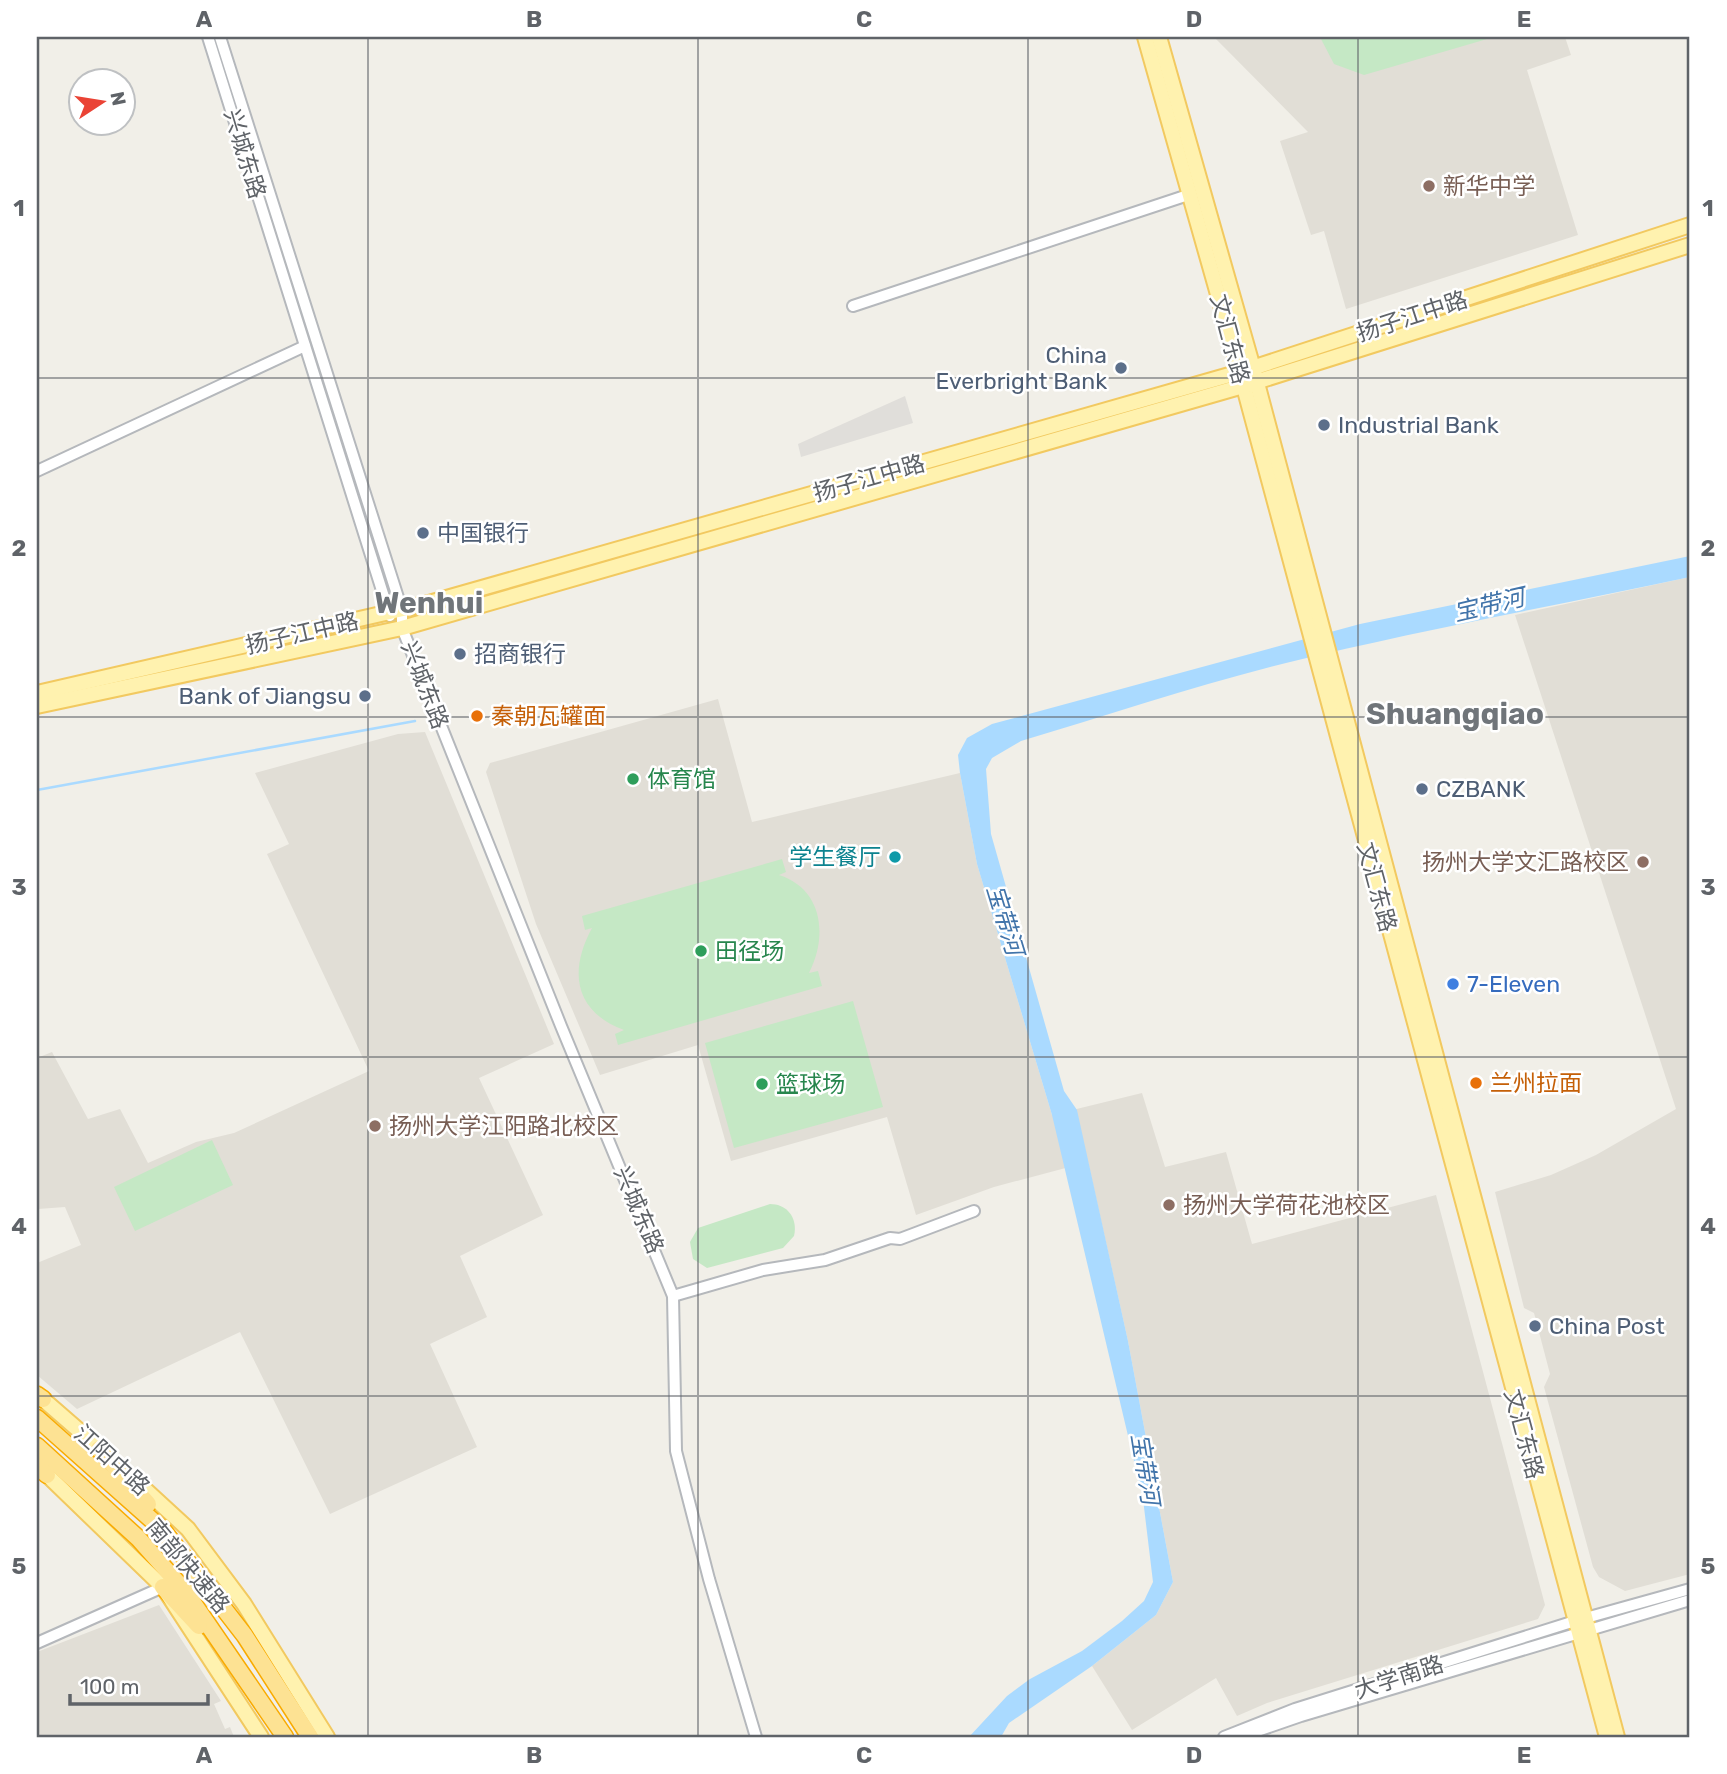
<svg xmlns="http://www.w3.org/2000/svg" width="1727" height="1774" font-family="Rubik,'Noto Sans SC',sans-serif">
  <style>
    .industrial { fill: #e0deda }
    .education { fill: #e1ded6 }
    .green { fill: #c5e8c5 }
    .water { fill: #aadaff }
    .lines { fill: none; stroke-linecap: round; stroke-linejoin: round }
    .stream { stroke: #aadaff; stroke-width: 2.5 }
    .minor-casing { stroke: #b5b8bc; stroke-width: 14 }
    .major-casing { stroke: #f2c960; stroke-width: 18 }
    .highway-casing { stroke: #f9ab00; stroke-width: 19 }
    .minor { stroke: #fff; stroke-width: 10 }
    .major { stroke: #fff2af; stroke-width: 14 }
    .highway { stroke: #fde293; stroke-width: 16 }
    .grid { fill: none; stroke: #5f6368; stroke-width: 2; stroke-opacity: 0.55 }
    .education-dot { fill: #8d6e63; stroke: #fff; stroke-width: 2.5 }
    .service-dot { fill: #5c6f8a; stroke: #fff; stroke-width: 2.5 }
    .food-dot { fill: #e8710a; stroke: #fff; stroke-width: 2.5 }
    .leisure-dot { fill: #2e9e5b; stroke: #fff; stroke-width: 2.5 }
    .culture-dot { fill: #0f9aa8; stroke: #fff; stroke-width: 2.5 }
    .shop-dot { fill: #3f7fe0; stroke: #fff; stroke-width: 2.5 }
    .labels { text-anchor: middle; stroke-width: 5; stroke-linejoin: round; paint-order: stroke }
    .street-label { font-size: 23px; fill: #5f6368; stroke: #fff }
    .education-label { font-size: 23px; fill: #785e54; stroke: #fff; text-anchor: start }
    .service-label { font-size: 23px; fill: #4e5e75; stroke: #fff; text-anchor: start }
    .food-label { font-size: 23px; fill: #c56008; stroke: #fff; text-anchor: start }
    .leisure-label { font-size: 23px; fill: #27864d; stroke: #fff; text-anchor: start }
    .culture-label { font-size: 23px; fill: #0d838f; stroke: #fff; text-anchor: end }
    .shop-label { font-size: 23px; fill: #366cbe; stroke: #fff; text-anchor: start }
    .water-label { font-size: 24px; font-style: italic; fill: #4174aa; stroke: #fff }
    .district-label { font-size: 30px; font-weight: bold; fill: #70757a; stroke: #fff }
    .neatline { fill: none; stroke: #5f6368; stroke-width: 2.5 }
    .grid-label { font-size: 23px; text-anchor: middle; font-weight: bold; fill: #5f6368 }
  </style>
  <rect width="100%" height="100%" fill="#f1efe8"/>
  <path class="industrial" d="M905,396L913,423L801,457L798,444Z"/>
  <g class="education">
    <path d="M1214,37H1565L1571,55L1527,70L1578,235L1346,309L1324,231L1311,235L1280,141L1308,132Z"/>
    <path d="M1690,577V1574L1625,1591L1599,1577L1593,1567L1544,1387L1550,1374L1534,1313L1524,1308L1495,1192L1551,1175L1596,1155L1676,1109L1515,615Z"/>
    <path d="M718,699L752,822L960,773L977,864L1052,1115L1142,1093L1165,1167L1226,1152L1252,1244L1436,1195L1545,1605L1538,1619L1267,1703L1237,1716L1216,1678L1132,1730L1092,1666L1156,1615L1173,1582L1128,1341L1088,1162L994,1187L916,1215L887,1117L731,1161L698,1045L600,1075L536,924L486,772L490,763Z"/>
    <path d="M425,732L554,1044L479,1078L543,1215L460,1256L487,1317L430,1344L477,1447L330,1514L240,1332L77,1409L37,1375V1263L81,1245L65,1207L38,1209L37,1205V1058L52,1052L88,1119L120,1109L148,1163L196,1142L234,1133L369,1071L267,854L289,844L255,773L398,734Z"/>
    <path d="M159,1605L221,1701L214,1704L225,1729L230,1727L234,1737H37V1652Z"/>
  </g>
  <g class="green">
    <path d="M1320,37H1494L1364,75L1334,64Z"/>
    <path d="M782,859L786,872L779,875C823,889 828,936 809,973L818,971L822,986L618,1045L615,1034L624,1030C575,1012 568,972 592,928L585,930L582,916Z"/>
    <path d="M853,1001L883,1107L734,1148L705,1043Z"/>
    <path d="M212,1140L233,1185L135,1231L114,1187Z"/>
    <path d="M770,1204C788,1204 798,1219 794,1236L783,1248L707,1268L693,1259L690,1242L698,1228Z"/>
  </g>
  <path class="water" d="M1690,556V577C1555,606 1420,630 1286,663C1197,685 1109,715 1021,741L992,758L986,769L991,834L1064,1091L1077,1110L1128,1341L1173,1582L1156,1615L1092,1666L1009,1723L1001,1737H969L1007,1696L1030,1679L1082,1651L1122,1621L1144,1601L1153,1582L1143,1499L1052,1115L977,864L960,773L958,755L967,738L992,724L1360,624Z"/>
  <g class="lines">
    <path class="stream" d="M37,790L415,721"/>
    <defs>
      <g id="minor">
        <path d="M208,37L390,616"/>
        <path d="M220,37L402,610V628L561,1026L673,1296L676,1451L709,1579L756,1737"/>
        <path d="M853,306L1191,194"/>
        <path d="M37,471L305,346"/>
        <path d="M673,1296L763,1270L825,1260L890,1238L900,1239L974,1211"/>
        <path d="M37,1643L163,1587"/>
        <path d="M1224,1737L1295,1709L1575,1621L1690,1589"/>
        <path d="M1240,1737L1301,1716L1690,1600"/>
      </g>
      <g id="major">
        <path d="M1145,37L1240,372L1607,1737"/>
        <path d="M1159,37L1253,368L1617,1737"/>
        <path d="M37,693L429,603L1240,372L1690,225"/>
        <path d="M37,706L402,628L1243,386L1690,245"/>
        <path d="M37,1394L106,1454"/>
        <path d="M41,1469L163,1587L261,1737"/>
        <path d="M139,1484L188,1529L244,1604L327,1737"/>
      </g>
      <g id="highway">
        <path d="M37,1395L43,1399"/>
        <path d="M37,1418L163,1530L245,1636L310,1737"/>
        <path d="M37,1446L138,1538L185,1591L285,1737"/>
        <path d="M99,1449L148,1504"/>
        <path d="M37,1466L47,1475"/>
        <path d="M163,1587L199,1626"/>
      </g>
    </defs>
    <use href="#minor" class="minor-casing"/>
    <use href="#major" class="major-casing"/>
    <use href="#highway" class="highway-casing"/>
    <use href="#minor" class="minor"/>
    <use href="#major" class="major"/>
    <use href="#highway" class="highway"/>
  </g>
  <path class="grid" d="M368,37V1737M698,37V1737M1028,37V1737M1358,37V1737M37,378H1690M37,717H1690M37,1057H1690M37,1396H1690"/>
  <g class="education-dot">
    <circle cx="1429" cy="186" r="7"/>
    <circle cx="1643" cy="862" r="7"/>
    <circle cx="375" cy="1126" r="7"/>
    <circle cx="1169" cy="1205" r="7"/>
  </g>
  <g class="service-dot">
    <circle cx="1121" cy="368" r="7"/>
    <circle cx="1324" cy="425" r="7"/>
    <circle cx="423" cy="533" r="7"/>
    <circle cx="460" cy="654" r="7"/>
    <circle cx="365" cy="696" r="7"/>
    <circle cx="1422" cy="789" r="7"/>
    <circle cx="1535" cy="1326" r="7"/>
  </g>
  <g class="food-dot">
    <circle cx="477" cy="716" r="7"/>
    <circle cx="1476" cy="1083" r="7"/>
  </g>
  <g class="leisure-dot">
    <circle cx="633" cy="779" r="7"/>
    <circle cx="701" cy="951" r="7"/>
    <circle cx="762" cy="1084" r="7"/>
  </g>
  <circle class="culture-dot" cx="895" cy="857" r="7"/>
  <circle class="shop-dot" cx="1453" cy="984" r="7"/>
  <g class="labels">
    <g class="street-label">
      <text transform="translate(245 154) rotate(73)" y="8">兴城东路</text>
      <text transform="translate(1412 316) rotate(-18)" y="8">扬子江中路</text>
      <text transform="translate(1230 339) rotate(75)" y="8">文汇东路</text>
      <text transform="translate(869 478) rotate(-16)" y="8">扬子江中路</text>
      <text transform="translate(302 633) rotate(-13)" y="8">扬子江中路</text>
      <text transform="translate(425 685) rotate(69)" y="8">兴城东路</text>
      <text transform="translate(1377 887) rotate(75)" y="8">文汇东路</text>
      <text transform="translate(639 1210) rotate(67)" y="8">兴城东路</text>
      <text transform="translate(1524 1434) rotate(75)" y="8">文汇东路</text>
      <text transform="translate(112 1460) rotate(42)" y="8">江阳中路</text>
      <text transform="translate(188 1566) rotate(50)" y="8">南部快速路</text>
      <text transform="translate(1399 1677) rotate(-18)" y="8">大学南路</text>
    </g>
    <g class="education-label">
      <text x="1443" y="194">新华中学</text>
      <text x="1629" y="870" text-anchor="end">扬州大学文汇路校区</text>
      <text x="389" y="1134">扬州大学江阳路北校区</text>
      <text x="1183" y="1213">扬州大学荷花池校区</text>
    </g>
    <g class="service-label">
      <text x="1107" y="363" text-anchor="end">China<tspan x="1107" dy="26">Everbright Bank</tspan></text>
      <text x="1338" y="433">Industrial Bank</text>
      <text x="437" y="541">中国银行</text>
      <text x="474" y="662">招商银行</text>
      <text x="351" y="704" text-anchor="end">Bank of Jiangsu</text>
      <text x="1436" y="797">CZBANK</text>
      <text x="1549" y="1334">China Post</text>
    </g>
    <g class="food-label">
      <text x="491" y="724">秦朝瓦罐面</text>
      <text x="1490" y="1091">兰州拉面</text>
    </g>
    <g class="leisure-label">
      <text x="647" y="787">体育馆</text>
      <text x="715" y="959">田径场</text>
      <text x="776" y="1092">篮球场</text>
    </g>
    <g class="culture-label">
      <text x="881" y="865">学生餐厅</text>
    </g>
    <g class="shop-label">
      <text x="1467" y="992">7-Eleven</text>
    </g>
    <g class="water-label">
      <text transform="translate(1489 605) rotate(-13)" y="8">宝带河</text>
      <text transform="translate(1005 920) rotate(73)" y="8">宝带河</text>
      <text transform="translate(1145 1469) rotate(81)" y="8">宝带河</text>
    </g>
    <g class="district-label">
      <text x="429" y="613">Wenhui</text>
      <text x="1455" y="724">Shuangqiao</text>
    </g>
  </g>
  <rect width="1727" height="1774" fill="none" stroke="#ffffff" stroke-width="77"/>
  <g transform="translate(102 102) rotate(78)"><circle r="33" fill="#ffffff" stroke="#bfc1c3" stroke-width="2"/>
  <path d="M0-5L12 26L0 18L-12 26Z" fill="#ea4335"/>
  <text y="-10" font-size="19" font-weight="bold" text-anchor="middle" fill="#5f6368">N</text>
  </g>
  <path d="M70 1694v10h138v-10" fill="none" stroke="#5f6368" stroke-width="3.5"/>
  <text x="80" y="1694" font-size="21" fill="#5f6368" stroke="#ffffff" stroke-width="5" paint-order="stroke">100 m</text>
  <rect x="38" y="38" width="1650" height="1698" class="neatline"/>
  <g class="grid-label">
    <text x="204" y="27">A</text>
    <text x="534" y="27">B</text>
    <text x="864" y="27">C</text>
    <text x="1194" y="27">D</text>
    <text x="1524" y="27">E</text>
    <text x="19" y="216">1</text>
    <text x="1708" y="216">1</text>
    <text x="19" y="556">2</text>
    <text x="1708" y="556">2</text>
    <text x="19" y="895">3</text>
    <text x="1708" y="895">3</text>
    <text x="19" y="1234">4</text>
    <text x="1708" y="1234">4</text>
    <text x="19" y="1574">5</text>
    <text x="1708" y="1574">5</text>
    <text x="204" y="1763">A</text>
    <text x="534" y="1763">B</text>
    <text x="864" y="1763">C</text>
    <text x="1194" y="1763">D</text>
    <text x="1524" y="1763">E</text>
  </g>
</svg>
